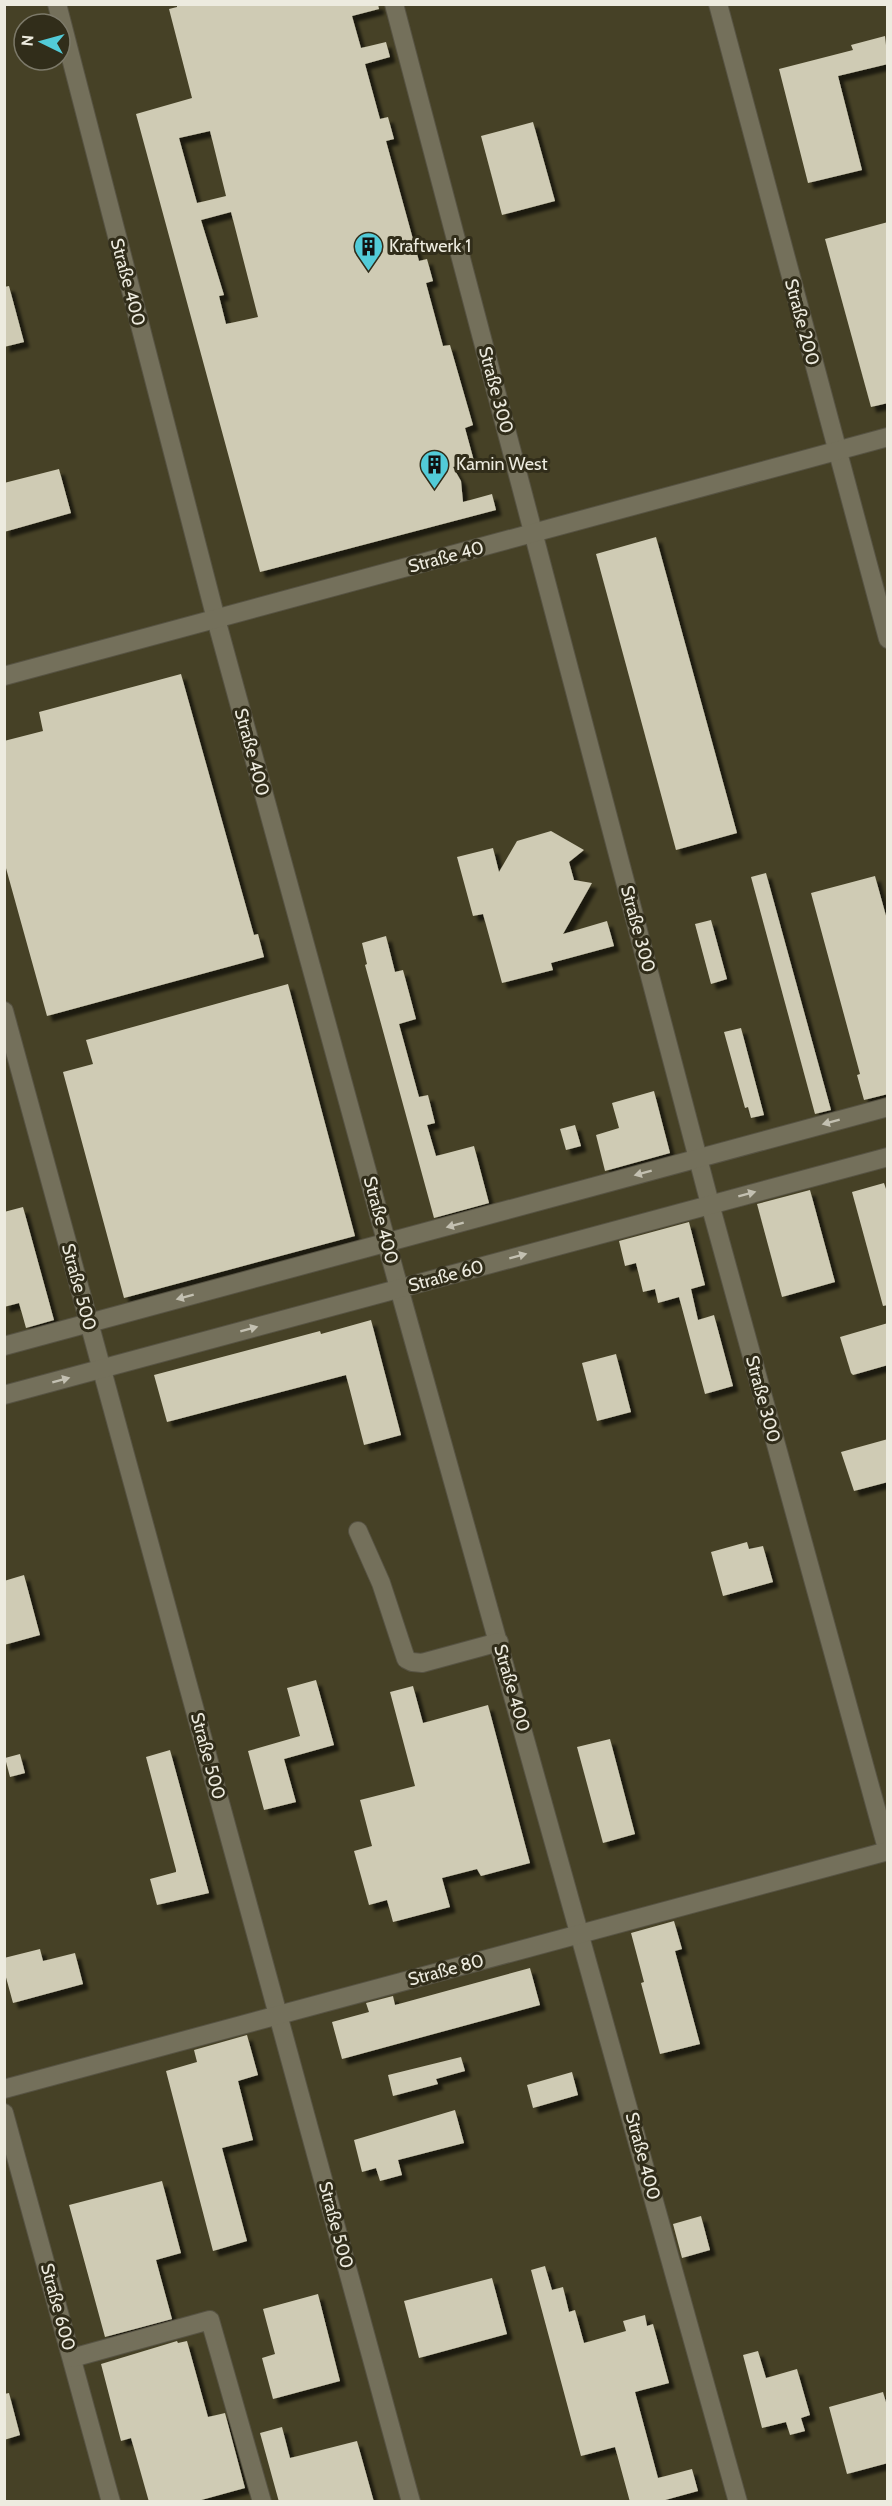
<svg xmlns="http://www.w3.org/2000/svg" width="892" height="2506" font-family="Cabin,sans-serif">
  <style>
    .built { fill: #464126; fill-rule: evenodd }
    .building { fill: #cfcbb4; fill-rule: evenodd; filter: url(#shadow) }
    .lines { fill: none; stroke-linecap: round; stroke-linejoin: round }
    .minor-casing { stroke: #575343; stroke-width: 20 }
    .minor { stroke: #74705b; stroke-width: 18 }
    .oneway { fill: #c3c0b1 }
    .labels { text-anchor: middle; stroke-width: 6; stroke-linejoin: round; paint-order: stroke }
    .poi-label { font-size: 18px; fill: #edebdf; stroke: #312d1a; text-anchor: start }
    .street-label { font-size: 18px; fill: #edebdf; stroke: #312d1a }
  </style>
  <defs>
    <filter id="shadow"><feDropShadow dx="5.5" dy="5.5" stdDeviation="1.5" flood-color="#0009"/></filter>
  </defs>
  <rect width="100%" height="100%" fill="#3b3724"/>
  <path class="built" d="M5,5H887V2501H5ZM24,24H60V60H24Z"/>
  <g class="building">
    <path d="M177,4H378L379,9L352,16L361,48L386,42L390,57L365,64L380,119L388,117L394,139L386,141L419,261L427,259L433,281L426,283L443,346L450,345L473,425L465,428L474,461L453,467L461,481L463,502L492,494L496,510L260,572L136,114L192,98L169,9L177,7ZM210,131L226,196L197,203L179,138ZM231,212L258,317L226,324L219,296L224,295L201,220Z"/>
    <path d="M885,36L888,64L838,76L862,170L808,183L779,69L853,50L851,45Z"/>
    <path d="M533,122L555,201L502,215L481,136Z"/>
    <path d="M888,222V403L871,407L825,239Z"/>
    <path d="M9,286L24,342L4,347V287Z"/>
    <path d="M59,469L71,513L4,532V483Z"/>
    <path d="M656,537L737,833L676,850L596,554Z"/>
    <path d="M181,674L254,935L258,934L264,957L47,1016L4,861V741L43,731L39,712Z"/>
    <path d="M551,831L584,850L569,862L574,880L592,883L563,934L607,921L614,946L551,963L553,970L502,983L483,914L473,916L457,857L493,848L499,872L517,841Z"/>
    <path d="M766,873L831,1110L815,1114L751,877Z"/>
    <path d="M875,876L888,923V1094L864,1100L857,1075L860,1074L811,893Z"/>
    <path d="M711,920L727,979L711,984L695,924Z"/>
    <path d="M386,936L395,972L403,970L416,1019L399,1024L419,1097L428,1095L435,1123L427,1125L436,1156L474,1146L489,1203L434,1218L365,965L367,964L362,943Z"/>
    <path d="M288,984L355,1236L124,1298L63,1072L93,1064L86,1040Z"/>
    <path d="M741,1028L764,1115L751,1118L748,1107L745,1108L724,1032Z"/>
    <path d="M654,1091L670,1153L605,1171L596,1135L619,1128L612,1103Z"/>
    <path d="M575,1125L581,1146L566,1150L560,1129Z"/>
    <path d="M884,1183L888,1195V1305L883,1306L852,1192Z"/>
    <path d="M810,1190L835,1282L782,1297L757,1204Z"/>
    <path d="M23,1207L54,1320L26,1328L19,1303L4,1307V1212Z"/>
    <path d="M689,1222L705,1285L691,1289L698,1320L714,1315L733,1386L705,1394L679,1297L658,1303L655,1289L643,1292L636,1263L625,1266L619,1241Z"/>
    <path d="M371,1320L401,1435L364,1445L346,1375L167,1422L154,1375L320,1331L321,1334Z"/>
    <path d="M888,1323V1365L853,1375L851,1373L840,1337Z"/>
    <path d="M616,1354L631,1412L597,1421L582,1363Z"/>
    <path d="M888,1439V1482L854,1491L841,1452Z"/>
    <path d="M747,1542L749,1549L763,1546L773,1582L723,1596L711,1552Z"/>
    <path d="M24,1575L40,1635L4,1645V1581Z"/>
    <path d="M316,1680L334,1745L284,1759L296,1802L264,1810L248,1751L300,1736L287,1688Z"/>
    <path d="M413,1686L423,1723L488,1705L530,1863L481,1876L477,1869L442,1878L450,1907L393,1922L387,1900L369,1905L354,1851L372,1846L360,1800L415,1786L390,1692Z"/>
    <path d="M610,1739L635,1834L603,1843L577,1747Z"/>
    <path d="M170,1750L209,1893L157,1905L150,1879L176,1872V1870L146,1757Z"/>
    <path d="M20,1754L25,1773L10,1777L5,1758Z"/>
    <path d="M674,1921L682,1949L675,1951L700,2044L660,2054L641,1983L644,1982L631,1933Z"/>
    <path d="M40,1949L43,1961L75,1953L83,1984L13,2003L4,1970V1958Z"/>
    <path d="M530,1968L540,2005L342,2059L332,2022L369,2012L366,2003L393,1996L395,2005Z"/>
    <path d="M247,2035L258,2075L238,2081L253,2140L222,2148L247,2241L213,2251L166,2071L197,2062L194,2050Z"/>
    <path d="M461,2057L465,2071L436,2079L438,2084L393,2096L388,2075Z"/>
    <path d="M572,2072L578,2095L533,2108L527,2085Z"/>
    <path d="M455,2110L464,2143L398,2160L402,2175L380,2181L376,2168L362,2172L354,2140Z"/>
    <path d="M162,2181L181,2253L156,2260L172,2319L105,2337L69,2205Z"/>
    <path d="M701,2216L710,2250L682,2258L673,2224Z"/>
    <path d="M545,2266L552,2290L563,2287L569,2312L575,2310L584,2343L626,2331L623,2321L645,2315L647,2326L653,2324L669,2383L635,2392L658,2478L692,2469L698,2491L658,2502H630L615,2447L581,2456L531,2270Z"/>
    <path d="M492,2278L507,2334L419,2358L404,2301Z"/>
    <path d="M318,2294L340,2381L273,2399L262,2358L275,2354L263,2309Z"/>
    <path d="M177,2341L178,2343L187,2341L208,2417L225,2413L245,2488L194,2502H149L131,2438L121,2441L101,2364Z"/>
    <path d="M758,2351L766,2378L797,2369L810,2415L801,2418L805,2431L790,2435L786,2422L762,2428L743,2355Z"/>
    <path d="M883,2392L888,2409V2463L847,2474L829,2407Z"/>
    <path d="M9,2393L20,2435L4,2440V2394Z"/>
    <path d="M282,2427L290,2458L357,2441L374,2502H279L260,2433Z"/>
  </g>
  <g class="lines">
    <defs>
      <g id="minor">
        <path d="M57,4L216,619L399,1288L738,2502"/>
        <path d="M394,4L710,1204L888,1852"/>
        <path d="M718,4L888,639"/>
        <path d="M4,676L888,437"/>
        <path d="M4,1011L411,2502"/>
        <path d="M4,1346L888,1107"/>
        <path d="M4,1395L888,1157"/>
        <path d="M358,1531L381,1583L406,1659L412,1662L422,1663L499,1642"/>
        <path d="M4,2089L888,1851"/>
        <path d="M4,2113L111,2502"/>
        <path d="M72,2358L210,2320L262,2502"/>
      </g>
    </defs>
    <use href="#minor" class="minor-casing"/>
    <use href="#minor" class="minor"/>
  </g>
  <defs><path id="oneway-solid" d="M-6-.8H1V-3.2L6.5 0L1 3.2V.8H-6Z" transform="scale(1.5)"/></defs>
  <g class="oneway">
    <use href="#oneway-solid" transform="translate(831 1122) rotate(165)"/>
    <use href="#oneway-solid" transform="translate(643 1173) rotate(165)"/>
    <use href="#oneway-solid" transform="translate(747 1194) rotate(-15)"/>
    <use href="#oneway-solid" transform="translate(455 1225) rotate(165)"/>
    <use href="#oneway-solid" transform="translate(518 1256) rotate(-15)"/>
    <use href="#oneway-solid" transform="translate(185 1297) rotate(165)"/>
    <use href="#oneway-solid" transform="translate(249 1329) rotate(-15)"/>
    <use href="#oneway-solid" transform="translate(61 1380) rotate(-15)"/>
  </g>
  <defs>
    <symbol id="building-pin" viewBox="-11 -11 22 30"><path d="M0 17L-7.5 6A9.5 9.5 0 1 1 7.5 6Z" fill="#52cbd8" stroke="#312d1a"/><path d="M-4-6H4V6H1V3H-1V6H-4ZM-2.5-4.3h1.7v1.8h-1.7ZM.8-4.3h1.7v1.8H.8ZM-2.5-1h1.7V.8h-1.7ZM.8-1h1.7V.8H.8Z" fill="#111"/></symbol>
  </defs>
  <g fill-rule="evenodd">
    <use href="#building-pin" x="352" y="230" width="33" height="45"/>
    <use href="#building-pin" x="418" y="448" width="33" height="45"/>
  </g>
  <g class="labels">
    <g class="poi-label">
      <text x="389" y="252">Kraftwerk 1</text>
      <text x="456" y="470">Kamin West</text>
    </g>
    <g class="street-label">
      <text transform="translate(128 282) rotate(75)" y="6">Straße 400</text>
      <text transform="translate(802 322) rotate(75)" y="6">Straße 200</text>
      <text transform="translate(496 390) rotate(75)" y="6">Straße 300</text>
      <text transform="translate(446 557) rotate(-15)" y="6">Straße 40</text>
      <text transform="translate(252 752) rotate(75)" y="6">Straße 400</text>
      <text transform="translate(638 929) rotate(75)" y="6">Straße 300</text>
      <text transform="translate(381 1220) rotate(75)" y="6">Straße 400</text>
      <text transform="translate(446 1276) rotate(-15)" y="6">Straße 60</text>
      <text transform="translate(79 1287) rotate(75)" y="6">Straße 500</text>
      <text transform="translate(763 1399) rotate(75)" y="6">Straße 300</text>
      <text transform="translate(512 1688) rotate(74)" y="6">Straße 400</text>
      <text transform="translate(208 1756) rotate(75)" y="6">Straße 500</text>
      <text transform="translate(446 1970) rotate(-15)" y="6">Straße 80</text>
      <text transform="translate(643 2156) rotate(75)" y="6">Straße 400</text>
      <text transform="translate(336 2225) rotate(75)" y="6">Straße 500</text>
      <text transform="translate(58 2307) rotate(75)" y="6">Straße 600</text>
    </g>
  </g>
  <rect width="892" height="2506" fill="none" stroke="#edebdf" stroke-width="12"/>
  <g transform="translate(42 42) rotate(275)"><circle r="28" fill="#312d1a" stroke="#7c7969" stroke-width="1.5"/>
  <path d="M0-4.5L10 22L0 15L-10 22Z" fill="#52cbd8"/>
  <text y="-9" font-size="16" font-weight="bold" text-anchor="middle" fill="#edebdf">N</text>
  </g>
</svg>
